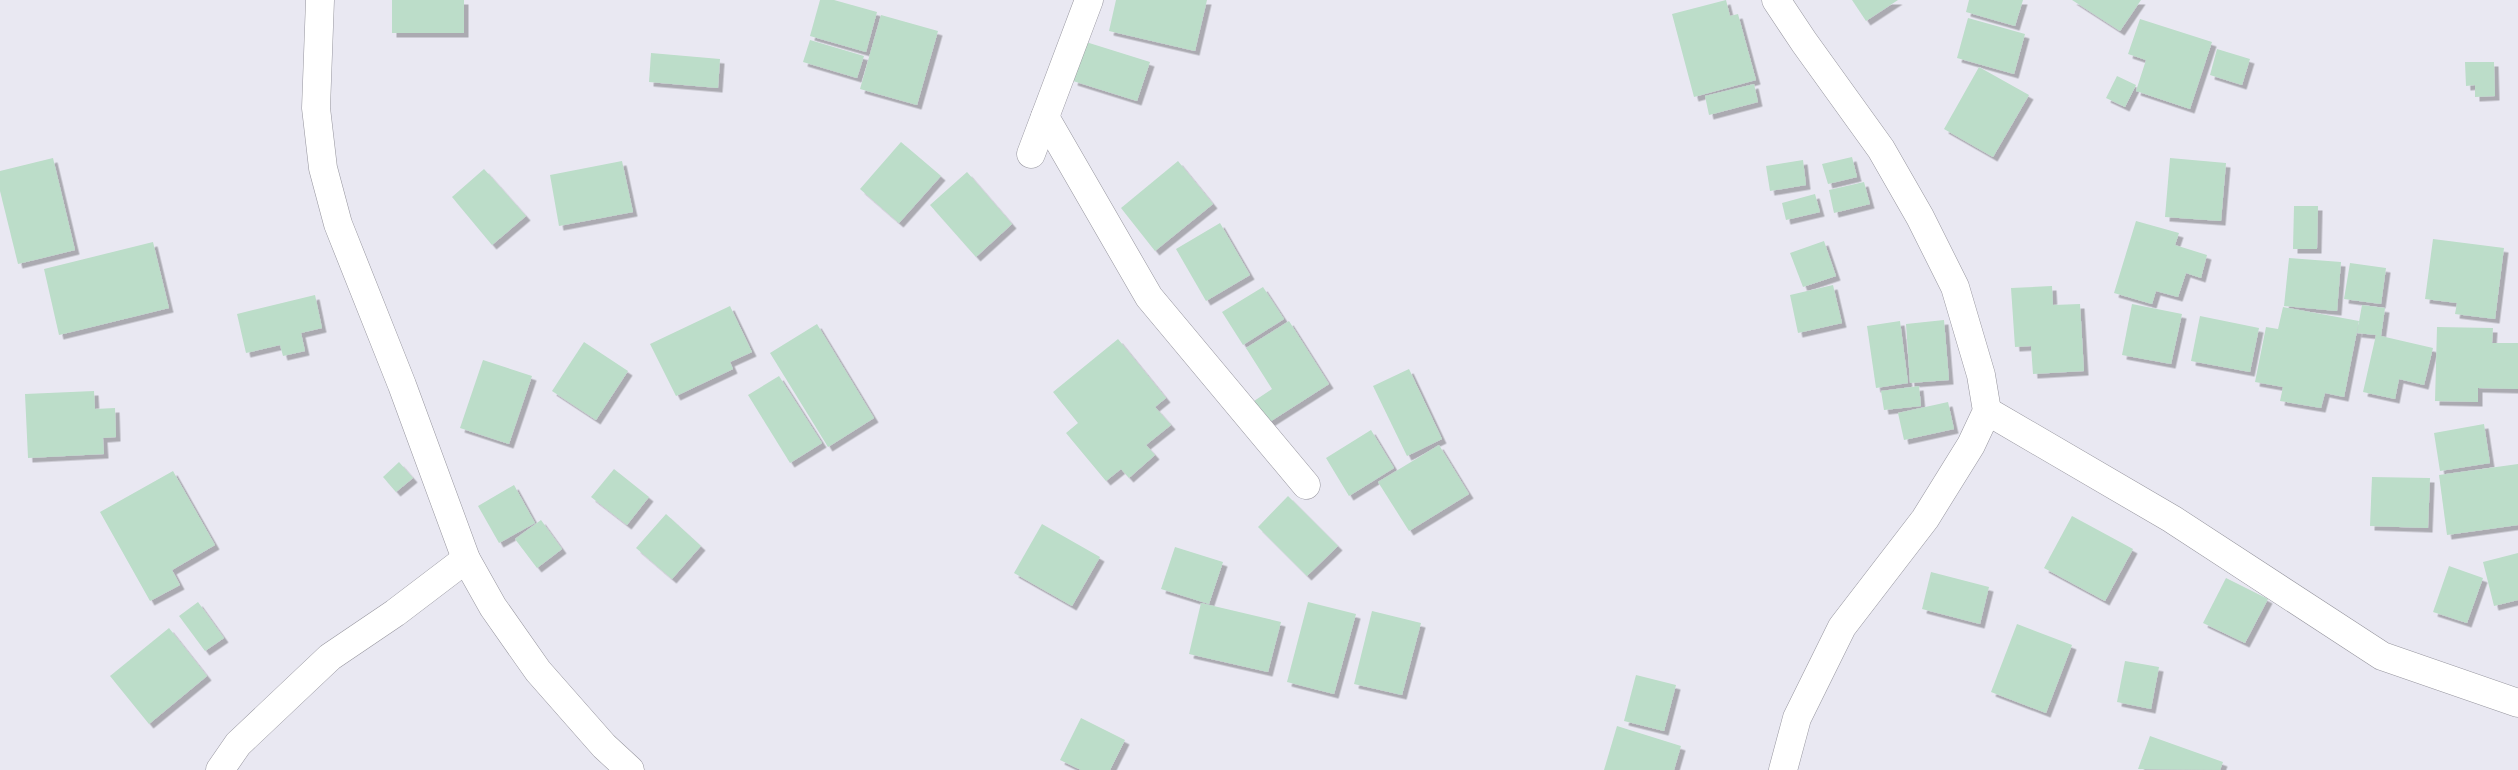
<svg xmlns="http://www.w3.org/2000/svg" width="2518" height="770" font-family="Inter,sans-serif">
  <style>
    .building { fill: #bcddc9; filter: url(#shadow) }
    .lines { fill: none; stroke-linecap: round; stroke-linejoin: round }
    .minor-casing { stroke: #96959e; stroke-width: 29 }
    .minor { stroke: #fff; stroke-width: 28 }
  </style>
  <defs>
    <filter id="shadow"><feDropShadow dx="4.5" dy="4.5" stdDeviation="0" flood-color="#0004"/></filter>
  </defs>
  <rect width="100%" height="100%" fill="#e9e8f2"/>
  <g class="building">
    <rect x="392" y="0" width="72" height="33"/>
    <path d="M820,0H834L877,12L866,52L810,36Z"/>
    <path d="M1116,0H1207L1195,51L1109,31Z"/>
    <path d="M1726,0L1730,16L1738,14L1756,80L1694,97L1672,14Z"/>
    <path d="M1852,0H1898L1866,21Z"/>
    <path d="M1969,0H2023L2015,26L1966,12Z"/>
    <path d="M2072,0H2141L2120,31Z"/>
    <path d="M881,15L938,31L917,105L860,89Z"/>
    <path d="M1968,18L2025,34L2014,74L1957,58Z"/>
    <path d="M2140,19L2212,42L2190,109L2136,91L2146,60L2128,54Z"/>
    <path d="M810,40L864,56L857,78L803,62Z"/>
    <path d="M1086,42L1150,62L1137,101L1073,81Z"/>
    <path d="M2217,49L2250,59L2242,85L2210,75Z"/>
    <path d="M651,53L720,59L718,88L649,82Z"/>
    <path d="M2465,62H2494L2495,96L2475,97V85L2466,86Z"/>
    <path d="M1979,67L2029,95L1993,157L1944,129Z"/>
    <path d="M2117,76L2136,85L2125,107L2106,98Z"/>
    <path d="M1754,84L1758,102L1709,115L1705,96Z"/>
    <path d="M901,142L941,176L899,223L860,189Z"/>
    <path d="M1852,157L1857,177L1828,184L1822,164Z"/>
    <path d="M53,158L75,250L18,264L0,191V171Z"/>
    <path d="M2170,158L2226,163L2221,221L2165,217Z"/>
    <path d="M1803,160L1806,185L1770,191L1766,166Z"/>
    <path d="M622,161L633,212L559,226L550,175Z"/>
    <path d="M1178,161L1213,204L1155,251L1121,208Z"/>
    <path d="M484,169L526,216L492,245L452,197Z"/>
    <path d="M967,172L1012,224L976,257L930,205Z"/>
    <path d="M1864,182L1870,204L1834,213L1829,190Z"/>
    <path d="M1815,194L1820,212L1786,220L1782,203Z"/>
    <path d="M2294,206H2318L2317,249H2293Z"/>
    <path d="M2136,221L2179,233L2175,245L2207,255L2201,278L2186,273L2178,297L2156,291L2152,304L2114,293Z"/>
    <path d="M1220,223L1250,275L1206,301L1176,249Z"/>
    <path d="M2433,239L2504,248L2495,319L2455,314L2457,303L2425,299Z"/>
    <path d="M1824,241L1836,276L1803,287L1790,253Z"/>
    <path d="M153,242L169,308L59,335L44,269Z"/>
    <path d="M2289,258L2341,262L2337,311L2284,306Z"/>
    <path d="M2350,263L2386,268L2381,304L2344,299Z"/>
    <path d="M1833,285L1842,323L1798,333L1790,295Z"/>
    <path d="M2052,286L2053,305L2080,304L2084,371L2033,374L2031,346L2015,347L2011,288Z"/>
    <path d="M1263,287L1284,319L1243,345L1222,312Z"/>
    <path d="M315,295L322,328L301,333L305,351L283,356L280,345L246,353L237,314Z"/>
    <path d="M2132,304L2182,314L2171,364L2122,355Z"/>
    <path d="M2362,305L2385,308L2381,336L2433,348L2424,385L2399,379L2395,399L2363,392L2376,335L2357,333Z"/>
    <path d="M730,306L752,352L730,362L733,369L676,396L650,344Z"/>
    <path d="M2283,307L2359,321L2344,397L2325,393L2321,408L2280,401L2283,387L2255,382L2266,327L2278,329Z"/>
    <path d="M2200,316L2259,328L2250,372L2191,361Z"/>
    <path d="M1944,320L1949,380L1910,383L1906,324Z"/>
    <path d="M1289,321L1329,384L1268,423L1254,401L1272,389L1246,348Z"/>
    <path d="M1900,321L1908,383L1876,388L1867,326Z"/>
    <path d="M817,324L874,418L828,447L770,353Z"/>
    <path d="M2437,327L2493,328L2492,343H2518V389L2478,388V402L2435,401Z"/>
    <path d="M1118,339L1166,398L1155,407L1171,425L1146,445L1155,455L1129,478L1121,469L1106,481L1066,433L1078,423L1053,392Z"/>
    <path d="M584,342L628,371L596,420L552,391Z"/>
    <path d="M483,360L532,376L509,444L460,428Z"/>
    <path d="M1409,369L1442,439L1407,456L1373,386Z"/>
    <path d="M779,376L822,443L790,463L748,395Z"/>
    <path d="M1919,386L1921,406L1884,410L1881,391Z"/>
    <path d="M94,391L95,409L115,408L116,437L103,438L104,454L28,458L25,394Z"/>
    <path d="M1948,402L1954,429L1904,440L1898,413Z"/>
    <path d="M2484,424L2490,463L2440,471L2434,433Z"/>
    <path d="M1371,430L1394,468L1349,496L1326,458Z"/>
    <path d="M1439,445L1469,494L1409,531L1378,482Z"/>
    <path d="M399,462L413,478L396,492L383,477Z"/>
    <path d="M2518,464V525L2447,535L2439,475Z"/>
    <path d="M614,469L649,497L627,525L591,497Z"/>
    <path d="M173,471L215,545L172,570L180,585L150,601L100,512Z"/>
    <path d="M2372,477L2430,478L2428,528L2370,526Z"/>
    <path d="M514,485L535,523L499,543L478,506Z"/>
    <path d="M1288,496L1338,546L1307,576L1258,527Z"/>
    <path d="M666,514L701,546L672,579L636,548Z"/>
    <path d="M2072,516L2133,549L2105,601L2044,568Z"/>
    <path d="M541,520L562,549L537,568L515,539Z"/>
    <path d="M1042,524L1100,557L1072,606L1014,573Z"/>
    <path d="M1175,547L1223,562L1209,604L1161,589Z"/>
    <path d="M2518,553V600L2494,606L2483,562Z"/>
    <path d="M2449,566L2483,578L2467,623L2433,612Z"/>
    <path d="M1931,572L1989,587L1980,624L1922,609Z"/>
    <path d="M2226,578L2268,599L2245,643L2203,623Z"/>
    <path d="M198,602L224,638L205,651L179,616Z"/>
    <path d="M1308,602L1356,614L1334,694L1287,682Z"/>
    <path d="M1201,603L1281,622L1268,672L1189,654Z"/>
    <path d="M1372,611L1421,623L1402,695L1354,684Z"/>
    <path d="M2017,624L2072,645L2046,713L1991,692Z"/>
    <path d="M169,628L207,676L149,724L110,676Z"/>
    <path d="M2125,661L2159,667L2151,709L2117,702Z"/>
    <path d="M1636,675L1676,685L1664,731L1624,721Z"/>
    <path d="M1081,718L1125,740L1110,770H1081L1060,760Z"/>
    <path d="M1617,726L1681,746L1674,770H1604Z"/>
    <path d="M2150,736L2223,762L2220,770L2138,769Z"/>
  </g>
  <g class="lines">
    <defs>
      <g id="minor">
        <path d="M320,0L316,108L323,168L338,224L402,385L466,559L493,607L538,671L604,746L630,770"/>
        <path d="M1776,0L1804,42L1881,149L1920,217L1955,287L1981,375L1987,411L1971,445L1925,519L1842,627L1797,718L1783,770"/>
        <path d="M1045,117L1149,297L1306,485"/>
        <path d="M1031,154L1089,0"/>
        <path d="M1987,411L2172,519L2382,656L2518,703"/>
        <path d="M220,770L238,744L330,657L395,613L466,559"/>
      </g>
    </defs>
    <use href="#minor" class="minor-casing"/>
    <use href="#minor" class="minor"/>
  </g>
</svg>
